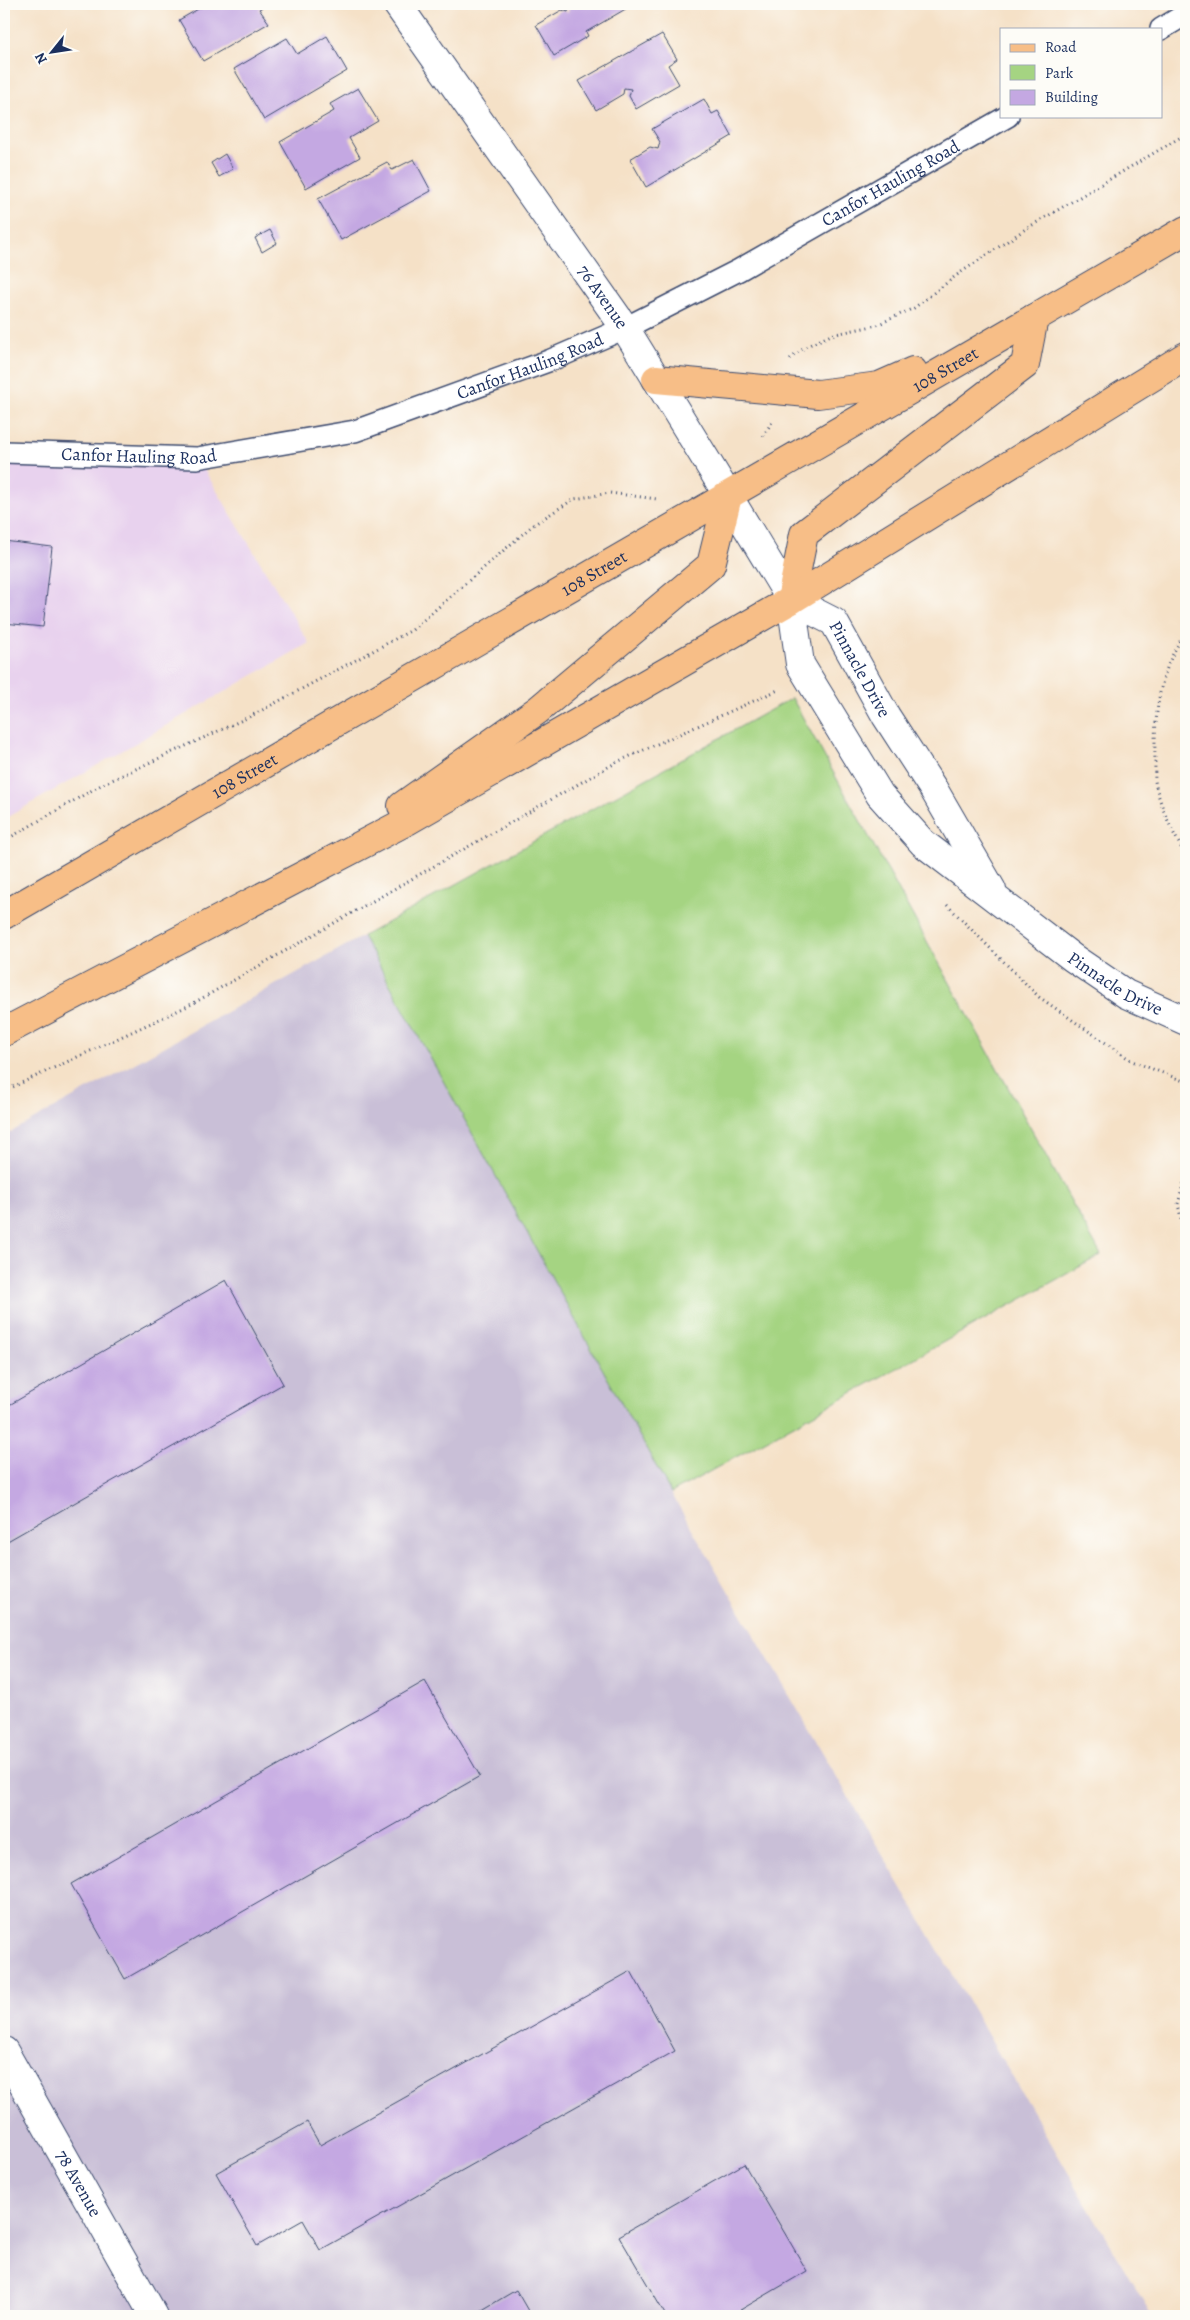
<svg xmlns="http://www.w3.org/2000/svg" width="1190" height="2320" font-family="Alegreya,serif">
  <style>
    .built { fill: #e8d2ee }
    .industrial { fill: #c9bfd7 }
    .green { fill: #a5d482; stroke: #608270 }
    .building { fill: #c4a8e2 }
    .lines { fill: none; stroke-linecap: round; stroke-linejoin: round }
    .service-casing { stroke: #3c4a6e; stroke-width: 24 }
    .tertiary-casing { stroke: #3c4a6e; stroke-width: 30 }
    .primary-casing { stroke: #3c4a6e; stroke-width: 30 }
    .path { stroke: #3c4a6e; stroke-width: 3; stroke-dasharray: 1 4; stroke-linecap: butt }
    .service { stroke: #fff; stroke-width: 21 }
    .tertiary { stroke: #fff; stroke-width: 28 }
    .primary { stroke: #f7be87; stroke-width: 28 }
    .labels { text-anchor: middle; stroke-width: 4; stroke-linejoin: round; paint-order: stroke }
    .street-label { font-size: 18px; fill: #1b2f5e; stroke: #fdfcf7 }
  </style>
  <rect width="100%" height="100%" fill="#fdfcf7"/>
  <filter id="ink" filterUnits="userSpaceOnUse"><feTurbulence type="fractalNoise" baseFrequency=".02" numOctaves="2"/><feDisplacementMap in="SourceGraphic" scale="10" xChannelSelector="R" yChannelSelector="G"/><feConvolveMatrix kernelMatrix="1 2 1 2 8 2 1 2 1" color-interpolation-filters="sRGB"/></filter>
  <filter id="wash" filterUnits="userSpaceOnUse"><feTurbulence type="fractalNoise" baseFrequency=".0096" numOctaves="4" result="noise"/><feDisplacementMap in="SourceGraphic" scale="20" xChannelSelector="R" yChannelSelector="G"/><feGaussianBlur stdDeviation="1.12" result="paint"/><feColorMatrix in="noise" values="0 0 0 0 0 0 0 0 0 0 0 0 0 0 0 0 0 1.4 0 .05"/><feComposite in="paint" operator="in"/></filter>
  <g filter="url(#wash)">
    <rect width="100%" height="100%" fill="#f5e1c7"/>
    <path class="built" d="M4,452L197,458L309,643L4,819Z"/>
    <path class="industrial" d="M363,936L671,1493L1152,2316H4V1136Z"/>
    <path class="green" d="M792,698L1101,1255L671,1493L363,936Z"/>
    <g id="blocks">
      <g class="building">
        <path d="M207,4H268L259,9L269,23L203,61L179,20Z"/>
        <path d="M570,4H627L629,7L586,32L588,36L554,56L536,25L562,10L568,12Z"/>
        <path d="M662,34L677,59L668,65L679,84L636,109L629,96L631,89L624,88L623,94L596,110L579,81Z"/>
        <path d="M327,36L347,71L264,120L234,69L287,38L297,54Z"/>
        <path d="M358,88L378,121L349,138L360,157L306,188L280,142L334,111L330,104Z"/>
        <path d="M704,99L712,114L718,111L732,136L646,187L630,159L650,147L658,149L660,142L652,129Z"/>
        <path d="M225,154L233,169L219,177L211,163Z"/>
        <path d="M414,159L431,191L341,240L318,199L387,162L392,170Z"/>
        <path d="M270,230L277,243L262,252L255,238Z"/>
        <path d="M4,541L52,547L43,627L4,623Z"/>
        <path d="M226,1280L283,1384L4,1543V1408Z"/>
        <path d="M425,1681L480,1776L125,1979L71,1884Z"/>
        <path d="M631,1971L675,2051L320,2250L303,2220L257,2246L216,2173L307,2122L320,2145Z"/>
        <path d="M744,2164L807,2271L730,2316H666L619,2236Z"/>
        <path d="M516,2290L531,2316H472Z"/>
      </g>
    </g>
  </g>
  <g filter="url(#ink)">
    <use href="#blocks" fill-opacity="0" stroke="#3c4a6e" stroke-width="1"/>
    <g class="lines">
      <defs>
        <g id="service">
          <path d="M1161,29L1186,14"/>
          <path id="s1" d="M4,452L197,458L355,431L551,360L625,328L739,270L1008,116"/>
        </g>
        <g id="tertiary">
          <path id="s2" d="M397,4L625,328L713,471L791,600L800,664L880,795L923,843L1073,958L1126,994L1186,1021"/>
          <path id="s3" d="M791,600L834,622L886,716L934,790L992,890"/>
          <path id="s4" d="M4,2051L154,2316"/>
        </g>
        <g id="primary">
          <path d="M656,379L818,394L879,386L913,371"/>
          <path d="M791,600L804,534L1025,365L1034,318"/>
          <path d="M402,806L538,710L711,565L728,496"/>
          <path id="s5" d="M4,915L1186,230"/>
          <path d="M4,1032L407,821L791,600L1186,356"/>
        </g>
      </defs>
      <use href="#service" class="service-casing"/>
      <use href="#tertiary" class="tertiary-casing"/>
      <use href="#primary" class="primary-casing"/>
      <g class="path">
        <path d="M790,359L807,346L831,335L877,325L914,308L957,275L1024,230L1186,134"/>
        <path d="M763,436L772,422"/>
        <path d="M1186,633C1158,669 1154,719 1155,763C1155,772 1154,782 1157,790C1163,813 1174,835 1186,856"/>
        <path d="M4,841L101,785L251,716L412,630L533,525L574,499L610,493L657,499"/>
        <path d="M947,905L1039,997L1132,1061L1186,1082"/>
        <path d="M4,1091L192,1004L617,762L778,690"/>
        <path d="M1186,1174L1178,1204L1186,1242"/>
      </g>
      <use href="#service" class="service"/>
      <use href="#tertiary" class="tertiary"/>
      <use href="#primary" class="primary"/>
    </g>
  </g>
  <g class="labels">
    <g class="street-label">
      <text dy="6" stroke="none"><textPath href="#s1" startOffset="945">Canfor Hauling Road</textPath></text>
      <text dy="6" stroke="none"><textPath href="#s2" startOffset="358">76 Avenue</textPath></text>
      <text dy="6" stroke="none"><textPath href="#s1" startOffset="540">Canfor Hauling Road</textPath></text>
      <text dy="6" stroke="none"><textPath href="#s5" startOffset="1088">108 Street</textPath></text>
      <text dy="6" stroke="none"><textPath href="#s1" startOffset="135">Canfor Hauling Road</textPath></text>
      <text dy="6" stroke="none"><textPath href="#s5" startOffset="682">108 Street</textPath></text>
      <text dy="6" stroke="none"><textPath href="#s3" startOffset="102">Pinnacle Drive</textPath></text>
      <text dy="6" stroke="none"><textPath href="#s5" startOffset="278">108 Street</textPath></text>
      <text dy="6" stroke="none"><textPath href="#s2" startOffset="1236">Pinnacle Drive</textPath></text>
      <text dy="6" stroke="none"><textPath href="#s4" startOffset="152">78 Avenue</textPath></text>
    </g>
  </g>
  <rect width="1190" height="2320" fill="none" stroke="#fdfcf7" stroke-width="20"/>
  <rect x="1000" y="28" width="162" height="90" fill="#fdfcf7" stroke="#a3aaba"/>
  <rect x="1010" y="44" width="25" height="8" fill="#f7be87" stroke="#a3aaba"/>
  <text x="1045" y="52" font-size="15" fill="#1b2f5e">Road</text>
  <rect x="1010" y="65" width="25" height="15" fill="#a5d482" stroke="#a3aaba"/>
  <text x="1045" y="78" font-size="15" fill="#1b2f5e">Park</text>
  <rect x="1010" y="90" width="25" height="15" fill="#c4a8e2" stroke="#a3aaba"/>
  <text x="1045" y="102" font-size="15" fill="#1b2f5e">Building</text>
  <g transform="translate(52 52) rotate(240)" stroke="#fdfcf7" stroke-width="4" paint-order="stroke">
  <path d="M0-4L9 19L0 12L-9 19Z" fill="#1b2f5e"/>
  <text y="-8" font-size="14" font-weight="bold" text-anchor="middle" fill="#1b2f5e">N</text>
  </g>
</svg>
